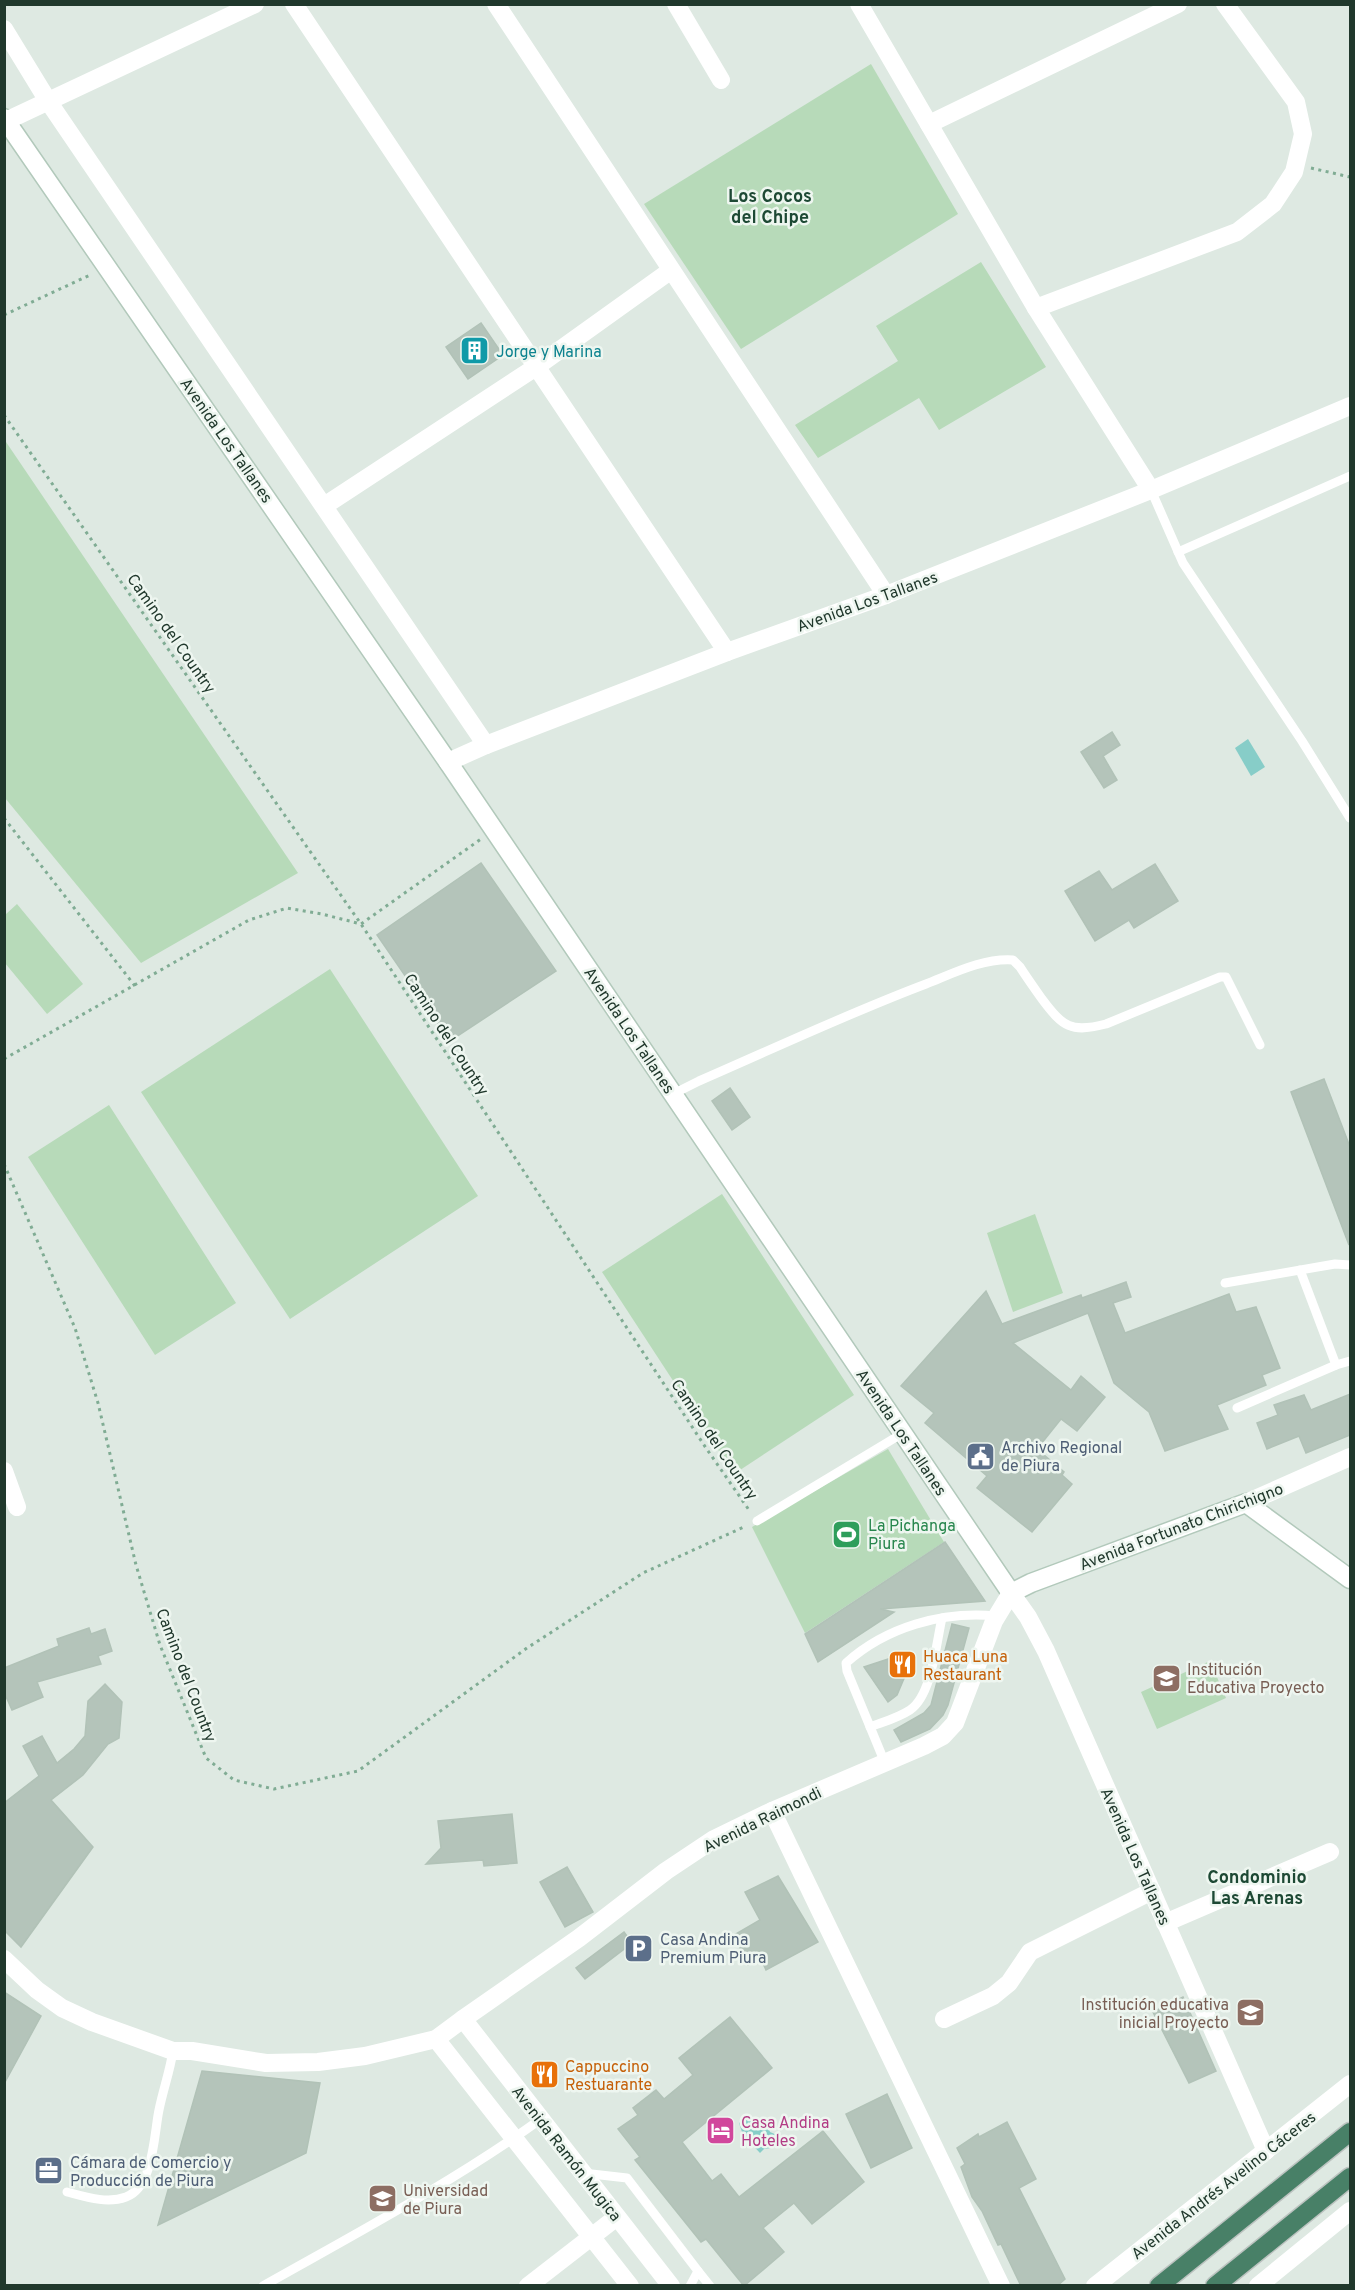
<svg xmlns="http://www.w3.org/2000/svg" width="1355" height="2290" font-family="Overpass,sans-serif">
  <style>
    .green { fill: #b7dab9 }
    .water { fill: #87cdc8 }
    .building { fill: #b4c4ba; stroke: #b1c2b7; stroke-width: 1.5 }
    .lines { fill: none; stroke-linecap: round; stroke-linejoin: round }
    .secondary-casing { stroke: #b2c9bb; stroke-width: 21 }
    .trunk-casing { stroke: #bcc3c0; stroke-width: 21 }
    .path { stroke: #80ac94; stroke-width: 3; stroke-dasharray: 3 4.5; stroke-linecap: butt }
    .service { stroke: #fff; stroke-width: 9 }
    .minor { stroke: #fff; stroke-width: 18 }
    .tertiary { stroke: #fff; stroke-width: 18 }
    .secondary { stroke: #fff; stroke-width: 18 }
    .trunk { stroke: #488067; stroke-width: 18 }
    .labels { text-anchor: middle; stroke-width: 5; stroke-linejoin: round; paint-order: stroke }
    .culture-label { font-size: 16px; fill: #0d838f; stroke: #eef6f0; text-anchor: start }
    .street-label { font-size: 16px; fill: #20382c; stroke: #eef6f0 }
    .service-label { font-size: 16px; fill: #4e5e75; stroke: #eef6f0; text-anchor: start }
    .leisure-label { font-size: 16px; fill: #27864d; stroke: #eef6f0; text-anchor: start }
    .food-label { font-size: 16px; fill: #c56008; stroke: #eef6f0; text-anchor: start }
    .education-label { font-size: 16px; fill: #785e54; stroke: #eef6f0; text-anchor: start }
    .hotel-label { font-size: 16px; fill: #b23c85; stroke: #eef6f0; text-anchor: start }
    .neighbourhood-label { font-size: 18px; font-weight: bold; fill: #1d4934; stroke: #eef6f0 }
  </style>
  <rect width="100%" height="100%" fill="#dee9e2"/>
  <g class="green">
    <path d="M871,64L958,214L741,349L644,204Z"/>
    <path d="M981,262L1046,367L939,430L919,398L818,458L795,425L898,361L876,326Z"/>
    <path d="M4,439L298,873L141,963L5,798Z"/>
    <path d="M17,904L83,984L47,1014L5,963V915Z"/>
    <path d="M330,969L478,1196L290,1319L141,1092Z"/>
    <path d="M109,1105L236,1303L155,1355L28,1157Z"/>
    <path d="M722,1194L854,1395L734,1474L602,1272Z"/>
    <path d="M1035,1214L1063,1293L1013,1312L987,1233Z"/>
    <path d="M888,1449L944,1542L805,1633L752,1527Z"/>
    <path d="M1210,1661L1226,1698L1157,1729L1141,1692Z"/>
  </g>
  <g class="water">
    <path d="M1248,739L1265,767L1251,776L1235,748Z"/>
    <path d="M744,2119H752L755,2121L767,2123L770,2132L777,2135L781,2142L778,2147L764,2149L760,2153L743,2135L739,2123Z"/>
  </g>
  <g class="building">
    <path d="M481,323L503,355L468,379L446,347Z"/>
    <path d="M1112,732L1120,745L1103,756L1117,780L1104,788L1081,752Z"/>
    <path d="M481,863L556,971L450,1041L377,935Z"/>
    <path d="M1155,864L1178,901L1134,928L1129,920L1095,941L1065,891L1099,871L1112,890Z"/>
    <path d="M1324,1079L1350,1147L1349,1245L1291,1092Z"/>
    <path d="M730,1088L750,1117L732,1130L712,1101Z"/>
    <path d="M1126,1282L1131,1297L1113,1303L1125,1333L1229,1294L1236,1312L1256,1307L1280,1368L1262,1375L1266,1385L1217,1405L1228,1429L1165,1451L1149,1412L1114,1383L1088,1313L1013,1343L1071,1390L1081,1376L1105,1397L1077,1431L1061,1419L1037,1449L1064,1472L1062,1475L1072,1484L1032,1532L977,1488L987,1476L925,1423L934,1413L901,1386L986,1291L1002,1324L1081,1295L1082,1298Z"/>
    <path d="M1350,1394V1435L1306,1453L1299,1436L1267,1449L1257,1423L1278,1415L1274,1405L1304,1395L1311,1410Z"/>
    <path d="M945,1542L985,1601L880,1609L894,1612L818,1662L805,1634Z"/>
    <path d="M952,1624L969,1628L948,1705L943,1715L930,1729L901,1742L894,1730L924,1713L931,1705Z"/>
    <path d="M89,1628L91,1634L105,1629L112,1651L98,1656L101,1664L37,1682L43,1697L12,1710L4,1692V1668L59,1646L57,1639Z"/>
    <path d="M903,1654L911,1662L897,1695L888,1702L864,1667Z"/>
    <path d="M105,1684L122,1702L119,1738L108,1744L83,1775L51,1800L93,1847L21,1947L4,1930V1803L39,1776L23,1746L42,1736L57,1763L74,1749L85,1736L88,1701Z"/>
    <path d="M512,1814L517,1863L484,1866L483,1860L426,1864L441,1848L438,1821Z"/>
    <path d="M567,1867L593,1912L565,1927L540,1882Z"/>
    <path d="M778,1876L818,1942L766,1970L761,1959L748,1965L734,1935L760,1920L745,1892Z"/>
    <path d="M624,1932L632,1943L585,1979L576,1968Z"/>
    <path d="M4,1992L41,2016L4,2084Z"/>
    <path d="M1183,1997L1216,2071L1189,2083L1153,2012Z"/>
    <path d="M730,2017L772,2068L682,2142L712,2181L721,2174L739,2197L823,2131L864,2182L812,2224L794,2203L763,2228L784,2252L744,2286L706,2239L701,2242L635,2160L640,2157L618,2129L638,2115L633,2108L656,2090L664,2099L693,2075L679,2058Z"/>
    <path d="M202,2071L320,2083L306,2153L158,2225Z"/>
    <path d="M887,2094L912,2148L871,2168L846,2114Z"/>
    <path d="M1007,2122L1036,2179L1019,2188L1065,2279L1057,2286H1021L1001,2244L998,2245L982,2211L972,2197L961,2167L965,2164L957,2148L978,2134L979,2137Z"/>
  </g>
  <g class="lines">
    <defs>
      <path id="secondary" d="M4,118L448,762L1011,1593L1031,1583L1246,1503L1350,1579"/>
      <g id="trunk">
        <path d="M1159,2286L1350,2132"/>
        <path d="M1215,2286L1350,2177"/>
      </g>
    </defs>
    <use href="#secondary" class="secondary-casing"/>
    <use href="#trunk" class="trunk-casing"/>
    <g class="path">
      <path d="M1311,168L1350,177"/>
      <path d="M4,315L90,275"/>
      <path d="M4,415L361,924L706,1448L749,1510"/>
      <path d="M4,818L135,986"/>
      <path d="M4,1059L249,920L287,908L322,914L361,924L481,839"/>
      <path d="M4,1164L75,1328L98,1403L136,1565L160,1645L206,1758L234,1780L274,1789L358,1771L527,1648L643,1573L746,1526"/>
    </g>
    <g class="service">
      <path d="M1151,490L1183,563L1302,741L1350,818"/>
      <path d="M1178,552L1350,476"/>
      <path d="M673,1094L699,1081C775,1048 849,1013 926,984C954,973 983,958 1013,960L1020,967C1027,978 1035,989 1042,999C1063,1027 1071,1033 1106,1024L1220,977H1226L1260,1045"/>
      <path d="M1300,1270L1336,1365"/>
      <path d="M1225,1283L1335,1264L1350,1265"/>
      <path d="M1237,1408L1336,1365L1350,1361"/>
      <path d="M757,1521L903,1433"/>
      <path d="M870,1727C883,1722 898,1718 910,1710C932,1695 936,1644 942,1618"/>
      <path d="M885,1763L847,1671L846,1663C886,1627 942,1611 996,1616"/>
      <path d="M583,2173L627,2178L698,2271L690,2286"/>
      <path d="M67,2192C86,2197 107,2204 126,2197C154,2187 154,2133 159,2110C163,2090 170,2071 173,2051"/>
      <path d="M698,2271L710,2286"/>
      <path d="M263,2286C357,2233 453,2182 541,2119"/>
    </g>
    <g class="minor">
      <path d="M294,4L727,652"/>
      <path d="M496,4L886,595"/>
      <path d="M676,4L721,80"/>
      <path d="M859,4L1036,308L1151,490"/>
      <path d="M6,121L255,4"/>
      <path d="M929,124L1178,4"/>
      <path d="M1036,308L1237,232L1273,204L1294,172L1303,134L1296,102L1225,4"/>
      <path d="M324,506L536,367L670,271"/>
      <path d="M448,762L486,745L727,652L886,595L1151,490L1350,406"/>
      <path d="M4,1471L17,1507"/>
      <path d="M1246,1503L1350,1457"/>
      <path d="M772,1811L1001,2286"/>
      <path d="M1165,1923L1330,1852"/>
      <path d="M463,2019L579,1938L666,1871L714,1839L772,1811L924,1746L943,1736L955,1723L994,1621L1011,1593L1028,1617L1046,1651L1266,2151"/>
      <path d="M944,2019L993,1996L1009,1983L1030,1952L1152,1891"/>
      <path d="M528,2286L617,2217"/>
    </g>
    <g class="tertiary">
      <path d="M4,29L48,101L486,745"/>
      <path d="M4,1959L37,1990L62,2008L92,2022L173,2051H192L266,2063L318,2062L365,2056L436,2039L463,2019L671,2286"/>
      <path d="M436,2039L630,2286"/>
      <path d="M1095,2286L1350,2084"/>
      <path d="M1258,2286L1350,2211"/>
    </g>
    <use href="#secondary" class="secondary"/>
    <use href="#trunk" class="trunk"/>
  </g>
  <defs>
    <symbol id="building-square" viewBox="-11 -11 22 22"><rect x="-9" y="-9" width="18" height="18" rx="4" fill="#0f9aa8" stroke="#eef6f0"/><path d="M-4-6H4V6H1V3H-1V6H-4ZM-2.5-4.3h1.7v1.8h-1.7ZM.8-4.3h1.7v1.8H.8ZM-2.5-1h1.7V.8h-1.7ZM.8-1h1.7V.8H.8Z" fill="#fff"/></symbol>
    <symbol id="civic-square" viewBox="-11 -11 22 22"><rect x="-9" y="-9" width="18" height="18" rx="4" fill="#5c6f8a" stroke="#eef6f0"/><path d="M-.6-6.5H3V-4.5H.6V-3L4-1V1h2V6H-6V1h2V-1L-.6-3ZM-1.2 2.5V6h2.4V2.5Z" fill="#fff"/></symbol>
    <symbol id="stadium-square" viewBox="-11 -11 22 22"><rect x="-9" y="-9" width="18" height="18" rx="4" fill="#2e9e5b" stroke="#eef6f0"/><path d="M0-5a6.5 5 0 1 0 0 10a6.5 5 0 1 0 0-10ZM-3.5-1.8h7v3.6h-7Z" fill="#fff"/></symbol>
    <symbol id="restaurant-square" viewBox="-11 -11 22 22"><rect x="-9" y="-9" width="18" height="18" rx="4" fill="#e8710a" stroke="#eef6f0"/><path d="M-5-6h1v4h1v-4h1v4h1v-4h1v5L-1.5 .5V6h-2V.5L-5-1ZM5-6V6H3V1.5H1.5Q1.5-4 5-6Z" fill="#fff"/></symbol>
    <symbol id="school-square" viewBox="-11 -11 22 22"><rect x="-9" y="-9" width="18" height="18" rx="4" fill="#8d6e63" stroke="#eef6f0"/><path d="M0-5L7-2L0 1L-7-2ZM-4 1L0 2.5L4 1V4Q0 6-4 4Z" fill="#fff"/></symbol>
    <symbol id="parking-square" viewBox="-11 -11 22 22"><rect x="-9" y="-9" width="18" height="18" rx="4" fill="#5c6f8a" stroke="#eef6f0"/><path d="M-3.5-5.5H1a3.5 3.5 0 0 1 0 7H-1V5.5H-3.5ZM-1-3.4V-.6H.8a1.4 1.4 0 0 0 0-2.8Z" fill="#fff"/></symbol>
    <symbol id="hotel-square" viewBox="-11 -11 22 22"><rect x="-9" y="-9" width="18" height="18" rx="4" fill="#d1479c" stroke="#eef6f0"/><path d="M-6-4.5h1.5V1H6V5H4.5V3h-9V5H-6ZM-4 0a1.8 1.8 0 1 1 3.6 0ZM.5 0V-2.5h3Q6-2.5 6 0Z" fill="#fff"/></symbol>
    <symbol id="office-square" viewBox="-11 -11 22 22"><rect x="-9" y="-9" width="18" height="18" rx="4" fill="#5c6f8a" stroke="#eef6f0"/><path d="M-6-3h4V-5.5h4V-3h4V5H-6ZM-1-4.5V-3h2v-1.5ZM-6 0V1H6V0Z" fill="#fff"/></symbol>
    <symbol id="university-square" viewBox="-11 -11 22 22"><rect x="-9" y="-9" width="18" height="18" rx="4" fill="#8d6e63" stroke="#eef6f0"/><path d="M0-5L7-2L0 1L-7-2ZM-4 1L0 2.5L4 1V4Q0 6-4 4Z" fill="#fff"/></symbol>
  </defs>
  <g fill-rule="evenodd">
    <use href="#building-square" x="458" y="334" width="33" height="33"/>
    <use href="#civic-square" x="964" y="1440" width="33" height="33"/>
    <use href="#stadium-square" x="830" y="1518" width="33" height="33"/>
    <use href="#restaurant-square" x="886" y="1648" width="33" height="33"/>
    <use href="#school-square" x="1150" y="1662" width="33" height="33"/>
    <use href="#parking-square" x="622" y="1932" width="33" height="33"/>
    <use href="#school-square" x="1234" y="1996" width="33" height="33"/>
    <use href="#restaurant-square" x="528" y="2058" width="33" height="33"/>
    <use href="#hotel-square" x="704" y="2114" width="33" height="33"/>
    <use href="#office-square" x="32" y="2154" width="33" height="33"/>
    <use href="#university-square" x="366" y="2182" width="33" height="33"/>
  </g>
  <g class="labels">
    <g class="culture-label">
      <text x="496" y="357">Jorge y Marina</text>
    </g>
    <g class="street-label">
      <text transform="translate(227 440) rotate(55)" y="6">Avenida Los Tallanes</text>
      <text transform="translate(867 601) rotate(-20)" y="6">Avenida Los Tallanes</text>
      <text transform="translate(172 633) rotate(55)" y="6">Camino del Country</text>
      <text transform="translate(630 1030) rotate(56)" y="6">Avenida Los Tallanes</text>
      <text transform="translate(447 1034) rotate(57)" y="6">Camino del Country</text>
      <text transform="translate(902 1432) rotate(56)" y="6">Avenida Los Tallanes</text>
      <text transform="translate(715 1439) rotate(56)" y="6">Camino del Country</text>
      <text transform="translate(1181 1526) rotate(-21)" y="6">Avenida Fortunato Chirichigno</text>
      <text transform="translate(187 1675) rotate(69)" y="6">Camino del Country</text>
      <text transform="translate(762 1819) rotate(-26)" y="6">Avenida Raimondi</text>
      <text transform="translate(1136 1856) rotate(66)" y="6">Avenida Los Tallanes</text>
      <text transform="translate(567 2153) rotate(52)" y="6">Avenida Ramón Mugica</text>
      <text transform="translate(1223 2185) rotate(-38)" y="6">Avenida Andrés Avelino Cáceres</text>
    </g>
    <g class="service-label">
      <text x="1001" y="1453">Archivo Regional<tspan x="1001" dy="18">de Piura</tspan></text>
      <text x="660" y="1945">Casa Andina<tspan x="660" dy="18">Premium Piura</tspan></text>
      <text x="70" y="2168">Cámara de Comercio y<tspan x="70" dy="18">Producción de Piura</tspan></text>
    </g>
    <g class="leisure-label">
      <text x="868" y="1531">La Pichanga<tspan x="868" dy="18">Piura</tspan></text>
    </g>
    <g class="food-label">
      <text x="923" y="1662">Huaca Luna<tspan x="923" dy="18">Restaurant</tspan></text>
      <text x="565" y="2072">Cappuccino<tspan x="565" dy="18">Restuarante</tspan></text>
    </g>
    <g class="education-label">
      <text x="1187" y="1675">Institución<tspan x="1187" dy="18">Educativa Proyecto</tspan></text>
      <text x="1229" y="2010" text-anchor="end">Institución educativa<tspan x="1229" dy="18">inicial Proyecto</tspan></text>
      <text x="403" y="2196">Universidad<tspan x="403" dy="18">de Piura</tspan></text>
    </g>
    <g class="hotel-label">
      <text x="741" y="2128">Casa Andina<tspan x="741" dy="18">Hoteles</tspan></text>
    </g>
    <g class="neighbourhood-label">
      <text x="770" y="202">Los Cocos<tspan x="770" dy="21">del Chipe</tspan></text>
      <text x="1257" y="1883">Condominio<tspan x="1257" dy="21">Las Arenas</tspan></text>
    </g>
  </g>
  <rect width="1355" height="2290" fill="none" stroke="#20382c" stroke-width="12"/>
</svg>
